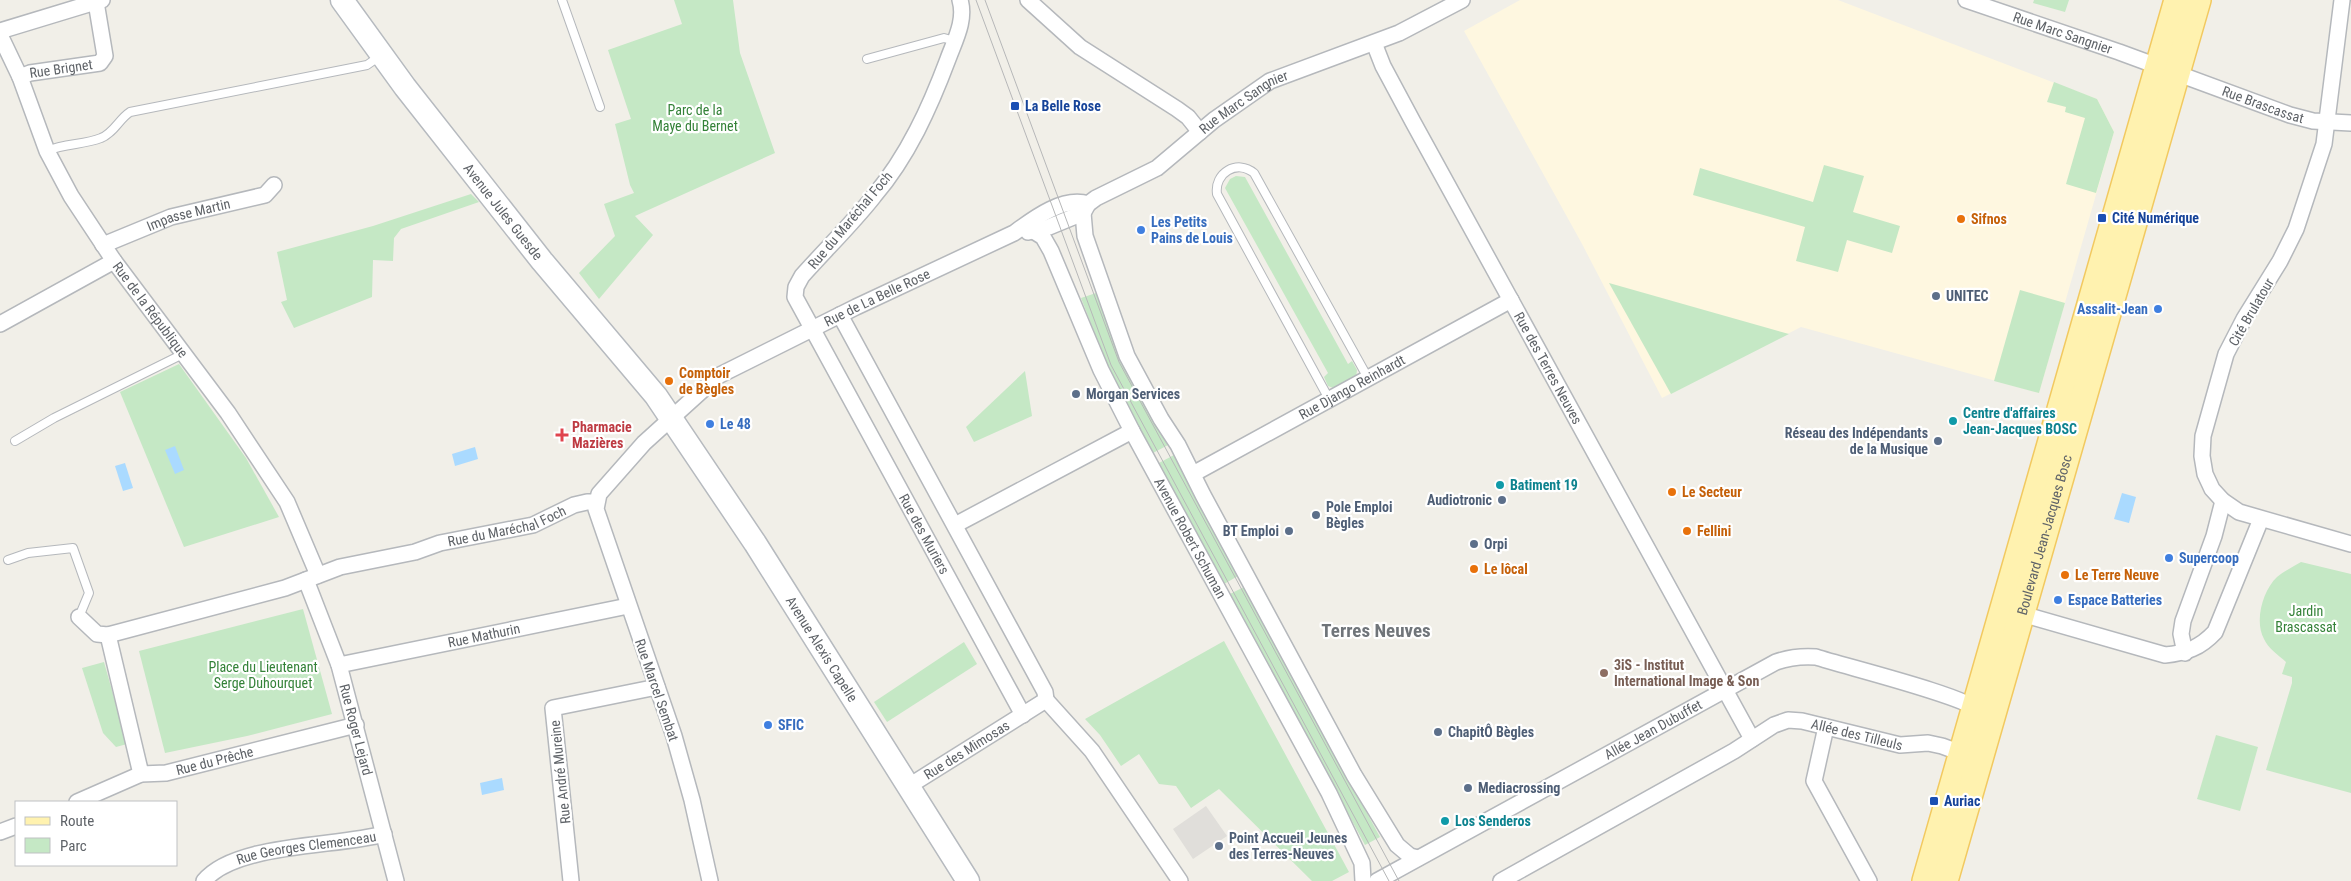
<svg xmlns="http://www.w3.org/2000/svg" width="2351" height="881" font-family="'Roboto Condensed',sans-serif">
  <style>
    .commercial { fill: #fef7e0 }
    .industrial { fill: #e0deda }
    .green { fill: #c5e8c5 }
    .water { fill: #aadaff }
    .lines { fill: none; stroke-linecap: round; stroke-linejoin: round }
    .lane-casing { stroke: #b5b8bc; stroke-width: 10 }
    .street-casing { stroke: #b5b8bc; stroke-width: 18 }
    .secondary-casing { stroke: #b6babf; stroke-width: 25 }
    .primary-casing { stroke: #f2c960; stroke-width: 28 }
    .lane { stroke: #fff; stroke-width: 8 }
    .street { stroke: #fff; stroke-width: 15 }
    .secondary { stroke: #fff; stroke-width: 22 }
    .primary { stroke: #fff2af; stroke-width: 25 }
    .tram { stroke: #b6b7b8; stroke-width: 1 }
    .transit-dot { fill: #1a4fb4; stroke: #fff; stroke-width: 2 }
    .food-dot { fill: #e8710a; stroke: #fff; stroke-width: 2 }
    .shop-dot { fill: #3f7fe0; stroke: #fff; stroke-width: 2 }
    .service-dot { fill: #5c6f8a; stroke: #fff; stroke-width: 2 }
    .culture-dot { fill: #0f9aa8; stroke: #fff; stroke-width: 2 }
    .health-dot { fill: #e0444e; stroke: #fff; stroke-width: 2 }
    .education-dot { fill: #8d6e63; stroke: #fff; stroke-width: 2 }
    .labels { text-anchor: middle; stroke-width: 4.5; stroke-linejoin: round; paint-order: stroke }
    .street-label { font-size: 14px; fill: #5f6368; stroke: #fff }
    .transit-label { font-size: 14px; font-weight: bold; fill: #164399; stroke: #fff; text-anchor: start }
    .park-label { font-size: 14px; fill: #348238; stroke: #fff }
    .food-label { font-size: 14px; font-weight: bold; fill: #c56008; stroke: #fff; text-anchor: start }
    .shop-label { font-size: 14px; font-weight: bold; fill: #366cbe; stroke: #fff; text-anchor: start }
    .service-label { font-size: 14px; font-weight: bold; fill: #4e5e75; stroke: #fff; text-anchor: start }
    .culture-label { font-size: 14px; font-weight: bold; fill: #0d838f; stroke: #fff; text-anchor: start }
    .health-label { font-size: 14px; font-weight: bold; fill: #be3a42; stroke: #fff; text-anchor: start }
    .education-label { font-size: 14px; font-weight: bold; fill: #785e54; stroke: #fff; text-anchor: start }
    .district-label { font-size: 19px; font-weight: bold; fill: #70757a; stroke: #fff }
  </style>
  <rect width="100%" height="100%" fill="#f1efe8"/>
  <path class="commercial" d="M1520,0H1838L2097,99L2114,132L2039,393L1801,327L1662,398L1581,242L1464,31Z"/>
  <path class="industrial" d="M1206,806L1227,836L1193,859L1173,829Z"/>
  <g class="green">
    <path d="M674,0H733L740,53L775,153L635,216L653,235L599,299L579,273L615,236L604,204L634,193L630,185L615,124L631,119L608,50L682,24Z"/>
    <path d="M2034,0H2069L2065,12L2033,3Z"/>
    <path d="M2054,82L2097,99L2114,132L2096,193L2066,184L2085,118L2065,112L2066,107L2047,102Z"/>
    <path d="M1824,165L1864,176L1853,212L1900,226L1892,253L1847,240L1838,272L1796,261L1805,227L1693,195L1700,168L1813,202Z"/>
    <path d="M1236,176L1245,177L1348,364L1352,361L1357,370L1356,378L1336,389L1328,386L1324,377L1328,373L1225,188L1230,179Z"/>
    <path d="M471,194L479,202L401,229L394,238L393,261L373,260L372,297L294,328L281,302L287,300L277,252L373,226Z"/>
    <path d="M1609,283L1789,334L1671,394Z"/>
    <path d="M2020,290L2065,303L2039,393L1994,381Z"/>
    <path d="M1096,293L1110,329L1168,445L1153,453L1110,372L1081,298Z"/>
    <path d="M179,364L246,458L279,517L184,547L120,392Z"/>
    <path d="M1025,371L1032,416L974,442L966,427Z"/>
    <path d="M1174,455L1238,576L1224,584L1159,463Z"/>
    <path d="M2301,562L2351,574V793L2266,770L2292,683V677L2282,674L2286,662C2278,655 2268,648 2264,639C2254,621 2263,590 2277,577C2284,571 2293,567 2301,562Z"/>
    <path d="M1244,587L1380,837L1365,845L1230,594Z"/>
    <path d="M303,609L332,714L247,736L165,753L139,651Z"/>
    <path d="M1224,641L1349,872L1332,881H1312L1219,789L1191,808L1176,786L1159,784L1139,754L1121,766L1100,735L1085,719Z"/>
    <path d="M964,642L977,664L887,722L874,702Z"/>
    <path d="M104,662L127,744L116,747L103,733L82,668Z"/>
    <path d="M2216,735L2258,747L2240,811L2197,799Z"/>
  </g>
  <g class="water">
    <path d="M175,446L184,470L175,474L165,450Z"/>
    <path d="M475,447L478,459L455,466L452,454Z"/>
    <path d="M125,463L133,488L123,491L115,466Z"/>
    <path d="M2122,493L2136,497L2129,523L2114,519Z"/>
    <path d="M502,778L504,790L482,795L480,783Z"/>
  </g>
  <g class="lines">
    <defs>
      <g id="lane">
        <path d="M562,0L600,107"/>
        <path d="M867,59L944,38L955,41"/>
        <path d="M47,151C65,143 84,145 101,138C114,133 119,119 130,112L367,65L380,56"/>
        <path d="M1329,399L1217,194C1214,173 1237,159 1254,173L1368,378"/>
        <path d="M15,441L54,418L183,354"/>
        <path d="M8,560L28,553L73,548L89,593L79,617"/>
      </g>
      <g id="street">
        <path id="s1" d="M960,0C966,20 955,40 948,59C930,107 908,156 874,196C852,224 826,249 802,276L796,287L795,297L1023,715"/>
        <path d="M1028,0L1080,47L1177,109L1188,117L1200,132"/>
        <path id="s2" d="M1966,0L2119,52L2290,115L2313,121L2351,123"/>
        <path d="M2342,0L2324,144L2296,229L2280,261L2244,319L2226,354L2203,436L2202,456L2205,474L2212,489L2223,501L2239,512L2351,544"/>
        <path d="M0,31L102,0"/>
        <path id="s3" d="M0,35L20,77L47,151L71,196L114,261L228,413L287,502L318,575"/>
        <path id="s4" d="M1374,43L1383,66L1413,122L1752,739"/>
        <path id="s5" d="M20,77L30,73L100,63L105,56L96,2"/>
        <path d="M1083,213L1085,236L1127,356L1161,419L1178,445L1203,495L1354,775L1397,845L1410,856L1418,858"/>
        <path id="s6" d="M1028,232L1049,227L1083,213L1088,204L1096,198L1157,168L1214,120L1270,81L1399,33L1462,0"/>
        <path id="s7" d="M1035,232L1043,237L1051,251L1101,370L1132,431L1329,793L1362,863L1363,881"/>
        <path id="s8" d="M103,245L171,217L265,195L274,185"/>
        <path d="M840,315L1045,692L1046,700"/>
        <path d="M0,324L114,261"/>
        <path id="s9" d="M1193,474L1511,300"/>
        <path d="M955,525L1132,431"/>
        <path id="s10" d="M306,580L339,665L396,881"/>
        <path d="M2022,614L2165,655C2186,653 2200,648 2215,632L2261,519"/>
        <path id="s11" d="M79,617L97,634L108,635L285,588L340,567L415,552L440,543L533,525L574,505L587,502H596"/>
        <path d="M108,635L141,774"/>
        <path d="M2185,653L2181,634L2183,621L2214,536L2223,501"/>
        <path id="s12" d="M339,665L628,606"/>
        <path d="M1826,727L1814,781L1869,881"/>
        <path id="s13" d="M909,786L1046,700L1092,751L1180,881"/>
        <path id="s14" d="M77,802L141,774L166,773L356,725"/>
        <path d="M0,832L16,826"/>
        <path id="s15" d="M204,881C235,843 337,847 384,834"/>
        <path d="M571,881L553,708L657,687"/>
        <path id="s16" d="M710,881L692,800L674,736L596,509L599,494L644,443L718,376L856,307L1014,233C1033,219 1063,196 1088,204"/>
        <path id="s17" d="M1377,881L1776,662C1790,657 1801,656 1816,657C1843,666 1966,696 1979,711"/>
        <path id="s18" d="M1501,881L1734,751L1774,725L1788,720L1802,721L1900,745L1928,743L1942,746L1953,750L1960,759"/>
      </g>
      <g id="secondary">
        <path id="s19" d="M342,0L405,87L542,261L656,396L755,543L968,881"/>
      </g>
      <g id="primary">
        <path d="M1925,881L2177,0"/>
        <path id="s20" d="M1945,881L2198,0"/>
      </g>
    </defs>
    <use href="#lane" class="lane-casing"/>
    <use href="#street" class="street-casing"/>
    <use href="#secondary" class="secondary-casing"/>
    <use href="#primary" class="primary-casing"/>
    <use href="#lane" class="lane"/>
    <use href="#street" class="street"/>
    <use href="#secondary" class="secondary"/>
    <use href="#primary" class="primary"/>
    <g class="tram">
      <path d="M976,0L1111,365L1389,881"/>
      <path d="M985,0L1119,362L1399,881"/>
    </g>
  </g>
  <g class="transit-dot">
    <rect x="1010" y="101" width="10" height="10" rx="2.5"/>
    <rect x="2097" y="213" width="10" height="10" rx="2.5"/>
    <rect x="1929" y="796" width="10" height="10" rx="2.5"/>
  </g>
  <g class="food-dot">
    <circle cx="1961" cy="219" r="5"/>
    <circle cx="669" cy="381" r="5"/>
    <circle cx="1672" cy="492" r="5"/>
    <circle cx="1687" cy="531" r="5"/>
    <circle cx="1474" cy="569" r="5"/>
    <circle cx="2065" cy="575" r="5"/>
  </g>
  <g class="shop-dot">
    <circle cx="1141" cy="230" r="5"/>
    <circle cx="2158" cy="309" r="5"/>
    <circle cx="710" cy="424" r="5"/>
    <circle cx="2169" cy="558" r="5"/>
    <circle cx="2058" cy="600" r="5"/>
    <circle cx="768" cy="725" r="5"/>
  </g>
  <g class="service-dot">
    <circle cx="1936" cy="296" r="5"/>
    <circle cx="1076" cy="394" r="5"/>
    <circle cx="1938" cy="441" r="5"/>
    <circle cx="1502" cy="500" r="5"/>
    <circle cx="1316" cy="515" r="5"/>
    <circle cx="1289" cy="531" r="5"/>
    <circle cx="1474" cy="544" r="5"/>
    <circle cx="1438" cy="732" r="5"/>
    <circle cx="1468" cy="788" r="5"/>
    <circle cx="1219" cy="846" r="5"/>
  </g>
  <g class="culture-dot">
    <circle cx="1953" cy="421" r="5"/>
    <circle cx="1500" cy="485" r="5"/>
    <circle cx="1445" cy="821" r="5"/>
  </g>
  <path class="health-dot" d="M559.5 427.5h5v5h5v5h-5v5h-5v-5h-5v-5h5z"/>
  <circle class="education-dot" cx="1604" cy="673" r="5"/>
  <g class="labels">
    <g class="street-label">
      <text dy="5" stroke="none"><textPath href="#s2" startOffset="102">Rue Marc Sangnier</textPath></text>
      <text dy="5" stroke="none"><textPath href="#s5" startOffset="42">Rue Brignet</textPath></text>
      <text dy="5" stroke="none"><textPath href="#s6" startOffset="256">Rue Marc Sangnier</textPath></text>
      <text dy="5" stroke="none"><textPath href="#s2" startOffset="315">Rue Brascassat</textPath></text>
      <text dy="5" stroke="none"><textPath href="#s19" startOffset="266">Avenue Jules Guesde</textPath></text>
      <text dy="5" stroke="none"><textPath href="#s8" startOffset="91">Impasse Martin</textPath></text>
      <text transform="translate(850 220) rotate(-50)" y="5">Rue du Maréchal Foch</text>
      <text dy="5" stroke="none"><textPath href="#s16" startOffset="750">Rue de La Belle Rose</textPath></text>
      <text dy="5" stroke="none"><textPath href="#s3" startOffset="315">Rue de la République</textPath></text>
      <text transform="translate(2251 312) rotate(-60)" y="5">Cité Brulatour</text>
      <text dy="5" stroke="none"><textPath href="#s4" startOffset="369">Rue des Terres Neuves</textPath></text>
      <text dy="5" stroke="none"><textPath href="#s9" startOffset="181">Rue Django Reinhardt</textPath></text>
      <text dy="5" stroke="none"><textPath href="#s11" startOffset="450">Rue du Maréchal Foch</textPath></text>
      <text dy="5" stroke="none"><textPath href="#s1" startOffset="618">Rue des Muriers</textPath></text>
      <text dy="5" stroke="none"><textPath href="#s20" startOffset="360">Boulevard Jean-Jacques Bosc</textPath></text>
      <text dy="5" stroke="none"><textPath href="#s7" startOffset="345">Avenue Robert Schuman</textPath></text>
      <text dy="5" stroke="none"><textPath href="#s12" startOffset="148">Rue Mathurin</textPath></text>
      <text dy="5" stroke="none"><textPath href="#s19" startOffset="808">Avenue Alexis Capelle</textPath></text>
      <text transform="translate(657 690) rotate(71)" y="5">Rue Marcel Sembat</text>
      <text dy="5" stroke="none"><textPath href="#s10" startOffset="158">Rue Roger Lejard</textPath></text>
      <text dy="5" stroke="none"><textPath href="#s17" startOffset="315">Allée Jean Dubuffet</textPath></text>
      <text dy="5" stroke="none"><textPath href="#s18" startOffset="400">Allée des Tilleuls</textPath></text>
      <text dy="5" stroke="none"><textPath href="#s13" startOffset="68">Rue des Mimosas</textPath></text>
      <text dy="5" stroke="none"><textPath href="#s14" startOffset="145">Rue du Prêche</textPath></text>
      <text transform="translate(560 772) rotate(-96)" y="5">Rue André Mureine</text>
      <text dy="5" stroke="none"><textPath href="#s15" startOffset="110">Rue Georges Clemenceau</textPath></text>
    </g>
    <g class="transit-label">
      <text x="1025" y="111">La Belle Rose</text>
      <text x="2112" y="223">Cité Numérique</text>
      <text x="1944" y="806">Auriac</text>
    </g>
    <g class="park-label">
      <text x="695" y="115">Parc de la<tspan x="695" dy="16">Maye du Bernet</tspan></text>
      <text x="2306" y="616">Jardin<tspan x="2306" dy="16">Brascassat</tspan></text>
      <text x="263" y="672">Place du Lieutenant<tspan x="263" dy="16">Serge Duhourquet</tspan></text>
    </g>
    <g class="food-label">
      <text x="1971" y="224">Sifnos</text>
      <text x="679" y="378">Comptoir<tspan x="679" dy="16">de Bègles</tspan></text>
      <text x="1682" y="497">Le Secteur</text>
      <text x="1697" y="536">Fellini</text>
      <text x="1484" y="574">Le lôcal</text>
      <text x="2075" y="580">Le Terre Neuve</text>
    </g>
    <g class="shop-label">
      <text x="1151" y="227">Les Petits<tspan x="1151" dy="16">Pains de Louis</tspan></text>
      <text x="2148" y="314" text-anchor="end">Assalit-Jean</text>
      <text x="720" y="429">Le 48</text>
      <text x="2179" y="563">Supercoop</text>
      <text x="2068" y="605">Espace Batteries</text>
      <text x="778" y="730">SFIC</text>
    </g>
    <g class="service-label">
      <text x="1946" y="301">UNITEC</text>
      <text x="1086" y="399">Morgan Services</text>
      <text x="1928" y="438" text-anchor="end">Réseau des Indépendants<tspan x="1928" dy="16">de la Musique</tspan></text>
      <text x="1492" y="505" text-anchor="end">Audiotronic</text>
      <text x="1326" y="512">Pole Emploi<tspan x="1326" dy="16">Bègles</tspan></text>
      <text x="1279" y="536" text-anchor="end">BT Emploi</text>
      <text x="1484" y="549">Orpi</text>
      <text x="1448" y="737">ChapitÔ Bègles</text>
      <text x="1478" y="793">Mediacrossing</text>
      <text x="1229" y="843">Point Accueil Jeunes<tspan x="1229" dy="16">des Terres-Neuves</tspan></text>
    </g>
    <g class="culture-label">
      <text x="1963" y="418">Centre d'affaires<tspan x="1963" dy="16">Jean-Jacques BOSC</tspan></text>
      <text x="1510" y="490">Batiment 19</text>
      <text x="1455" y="826">Los Senderos</text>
    </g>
    <g class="health-label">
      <text x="572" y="432">Pharmacie<tspan x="572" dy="16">Mazières</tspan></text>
    </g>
    <g class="education-label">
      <text x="1614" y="670">3iS - Institut<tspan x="1614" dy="16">International Image &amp; Son</tspan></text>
    </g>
    <g class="district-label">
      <text x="1376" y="637">Terres Neuves</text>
    </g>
  </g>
  <rect x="15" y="801" width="162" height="65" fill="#ffffff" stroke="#bfc1c3"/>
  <rect x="25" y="817" width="25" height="8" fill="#fff2af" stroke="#bfc1c3"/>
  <text x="60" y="826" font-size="15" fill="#5f6368">Route</text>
  <rect x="25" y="838" width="25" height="15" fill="#c5e8c5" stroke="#bfc1c3"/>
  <text x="60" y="851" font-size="15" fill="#5f6368">Parc</text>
</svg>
